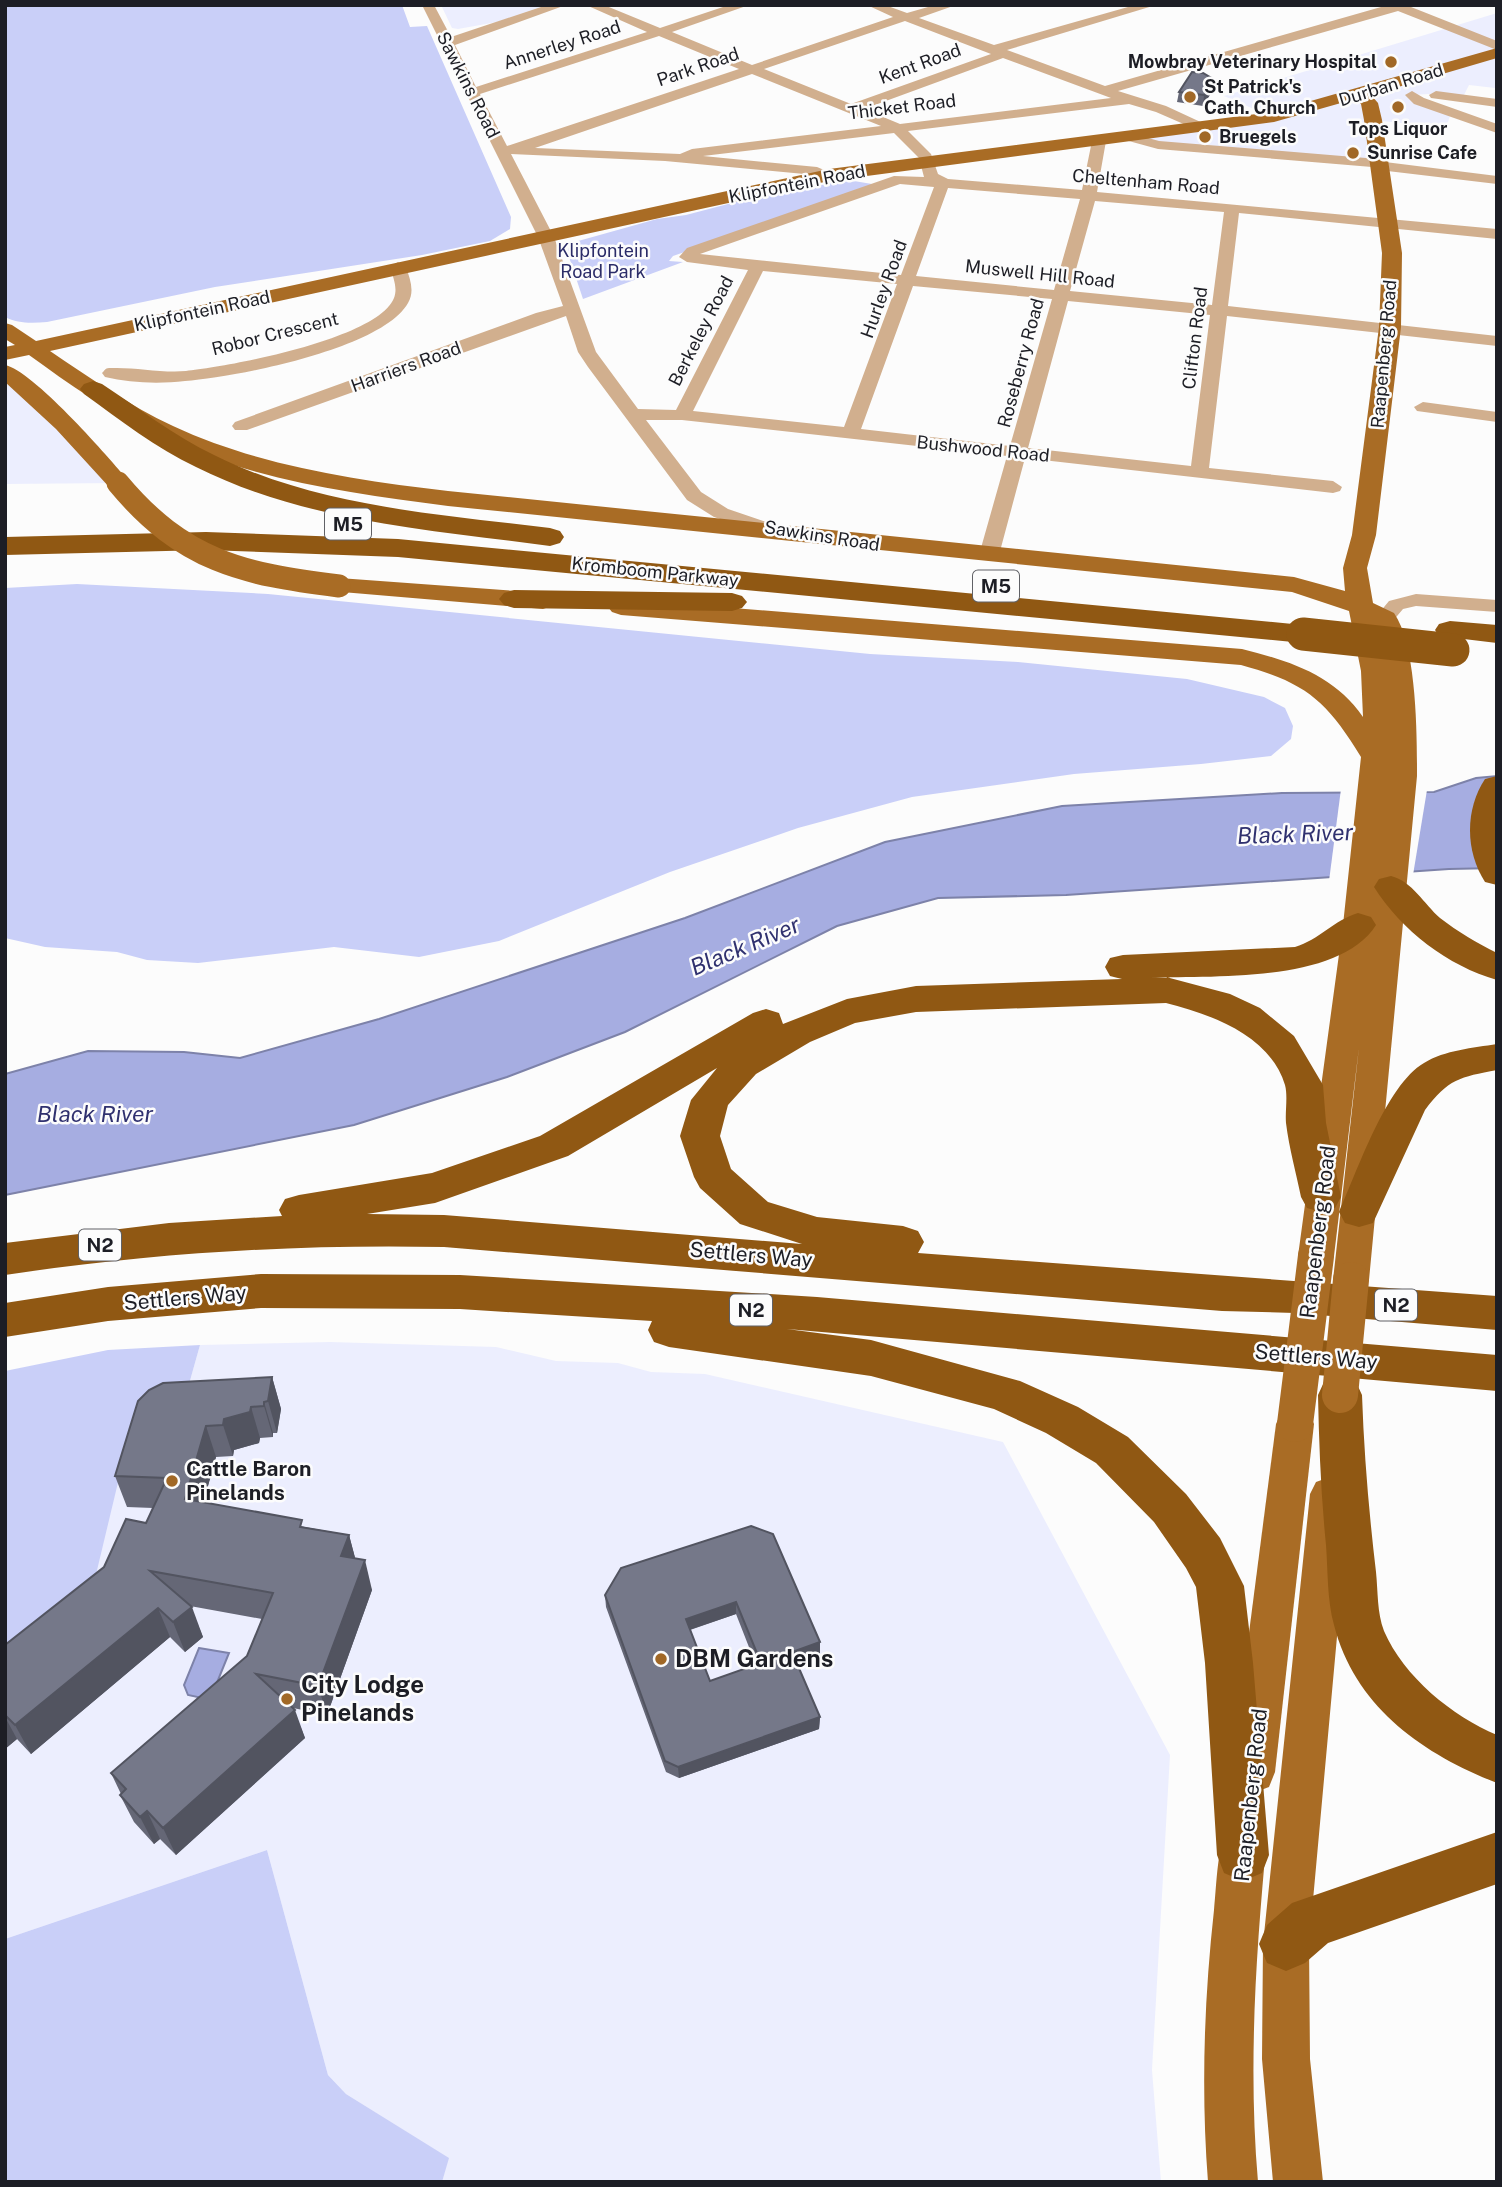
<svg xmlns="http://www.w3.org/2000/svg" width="1502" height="2187" font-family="'Public Sans',sans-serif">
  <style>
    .built { fill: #eceefe }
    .green { fill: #c9cff8 }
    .water { fill: #a6ade1; stroke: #7d82a9; stroke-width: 2 }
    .pier { fill: #fcfcfc }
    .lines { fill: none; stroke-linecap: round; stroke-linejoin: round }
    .minor { fill: #d1af8e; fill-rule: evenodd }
    .major { fill: #a96c25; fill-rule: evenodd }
    .highway { fill: #905813; fill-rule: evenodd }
    .major-bridge-far1 { stroke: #a96c25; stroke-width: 23 }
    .major-bridge { stroke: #a96c25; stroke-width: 36 }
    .highway-bridge { stroke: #905813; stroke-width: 33 }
    .wall { fill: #656776; fill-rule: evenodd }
    .shaded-wall { fill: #525460 }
    .building { fill: #757889; stroke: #525460; stroke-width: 2; fill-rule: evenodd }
    .poi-dot { fill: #a16826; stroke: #fcfcfc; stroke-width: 2.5 }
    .labels { text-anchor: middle; stroke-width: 5; stroke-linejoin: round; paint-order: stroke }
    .far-street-label { font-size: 18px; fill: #1d1e25; stroke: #fcfcfc }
    .far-poi-label { font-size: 18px; font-weight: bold; fill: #1d1e25; stroke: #fcfcfc; text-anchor: start }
    .far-park-label { font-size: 18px; fill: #2b2c68; stroke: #fcfcfc }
    .shield { fill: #fcfcfc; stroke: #606166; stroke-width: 2 }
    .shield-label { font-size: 19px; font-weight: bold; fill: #1d1e25 }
    .street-label { font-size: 21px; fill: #1d1e25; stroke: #fcfcfc }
    .poi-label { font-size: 21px; font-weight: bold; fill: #1d1e25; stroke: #fcfcfc; text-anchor: start }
    .water-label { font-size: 23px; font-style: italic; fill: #30316f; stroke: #fcfcfc }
    .near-poi-label { font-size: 24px; font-weight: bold; fill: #1d1e25; stroke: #fcfcfc; text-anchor: start }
  </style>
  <rect width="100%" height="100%" fill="#fcfcfc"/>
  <g class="built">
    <path d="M441,5H547L497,22L458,29L452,28Z"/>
    <path d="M1497,13L1495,88L1469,85L1462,99L1428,94L1413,95L1451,113L1446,128L1373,120L1378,163L1158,145L1130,137L1272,117L1224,96Z"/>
    <path d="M5,371L118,483L5,484Z"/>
    <path d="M330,1342L496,1347L556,1361L618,1363L651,1372L705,1374L1003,1442L1170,1755L1152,2070L1161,2182H442L448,2158L346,2094L328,2075L267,1850L5,1939V1656L131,1428L184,1402L200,1345Z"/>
  </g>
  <g class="green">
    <path d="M5,5H402L410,27L427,26L511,217L510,229L490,241L422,255L215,287L47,322C33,323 18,324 5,317Z"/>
    <path d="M848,180L878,185L673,256L669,261L683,262L583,299L567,251L571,243L657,219L686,215L747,199Z"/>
    <path d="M77,584L268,594L870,654L1018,662L1187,679L1264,697L1285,708L1293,726L1291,739L1271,756L1201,764L1074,774L912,797L798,828L670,872L499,941L419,957L334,947L198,963L147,960L117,952L45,947L5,938V588Z"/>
    <path d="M200,1345L184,1402L131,1428L93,1587L5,1656V1371L108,1350Z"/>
    <path d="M267,1850L328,2075L346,2094L449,2158L442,2182H5V1939Z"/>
  </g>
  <g class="water">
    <path d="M1497,776V868L1449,869L1066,895L938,898L837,926L625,1032L507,1077L354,1125L5,1195V1074L88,1051L184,1052L240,1058L379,1019L685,918L885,842L1062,806L1282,793L1434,792L1476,778Z"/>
    <path d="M199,1648L229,1653L214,1690L202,1698L188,1695L184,1685Z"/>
  </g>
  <path class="pier" d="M1341,789L1427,790L1413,875L1329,881Z"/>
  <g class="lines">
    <g class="minor">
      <path d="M422,5H434L451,37L547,5H566L455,45L476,87L647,32L586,5H604L660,28L729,5H749L672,32L752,65L893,17L867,5H885L907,13L935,5H956L919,18L994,45L1135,5H1156L1007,50L1105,86L1388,5H1406L1497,41V50L1398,11L1118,91L1166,106L1207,125L1209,128L1202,132L1156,112L1129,104L908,131L931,154L938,174L948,179L1082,190L1092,141L1099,137L1106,141L1097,192L1497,229V239L1239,213L1228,306L1497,336V346L1227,316L1209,468L1333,481L1342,487L1340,491L1333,493L1025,458L999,555L989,561L979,555L1007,456L682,420H646L701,492L728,509L781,527L784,531L774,537L714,517L687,500L588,367L578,352L566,316L247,430H235L232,426L235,422L536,313L563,306L538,237ZM905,21L991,54L851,104L764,69ZM659,36L739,69L507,146L480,94ZM1003,58L1111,98L900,124L864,109ZM752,74L881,126L692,149L680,154L535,148ZM894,133L919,158L924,177L894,176L687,248L679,257L687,262L748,270L676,410L638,409L596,352L554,237L511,154L665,161L815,175L829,179L836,175L817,167L703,156ZM900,184L934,187L901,275L700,254ZM948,188L1080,199L1054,290L916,276ZM1095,201L1224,212L1212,305L1070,291ZM763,271L897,284L844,427L693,411ZM913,286L1052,299L1010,446L861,429ZM1068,301L1210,315L1191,466L1028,448Z"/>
      <path d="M1412,91L1424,98L1497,124V133L1414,104L1405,95Z"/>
      <path d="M1436,91L1497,99V107L1431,98L1429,95Z"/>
      <path d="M1130,133L1159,141L1378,159L1385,162L1497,176V184L1379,170L1372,167L1158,149L1125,140L1123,137L1125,134Z"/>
      <path d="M398,262L406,267C410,279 415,291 408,303C382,349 236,377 185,381C159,384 130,383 105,377L102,373C106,369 105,368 111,368C135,367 160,373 186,371C227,367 378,339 394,298C398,288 393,277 390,267Z"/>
      <path d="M1423,402L1497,412V422L1417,411L1414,407Z"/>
      <path d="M1416,594L1497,600V612L1416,606L1403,609L1392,622H1378L1375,618L1389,601Z"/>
    </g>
    <g class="major">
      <path d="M1497,48V58L1371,95L1378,103L1382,120L1402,253L1401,327L1376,535L1367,568L1373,603L1394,613C1417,646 1417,735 1417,776L1369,1280L1364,1290L1351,1294L1338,1290L1333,1280L1359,1047L1334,1256L1329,1266L1316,1270L1303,1266L1298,1256L1343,925L1361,757C1326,700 1306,683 1241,665L621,615L612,612L608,607L612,602L621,599L1242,649C1290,661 1334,675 1363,717L1361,671L1349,611L1292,592L448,506C349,493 245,479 155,434C110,413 69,384 29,355L5,360V347L15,345L5,339V323L12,325L36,341L829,169L1272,112ZM1355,99L1361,104L1364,120L1382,253L1379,327L1352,535L1343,568L1345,591L1294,577L448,491C355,480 259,466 173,426C130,406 90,378 50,351L829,181L1274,122Z"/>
      <path d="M5,365C33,371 105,453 126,478L130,483L126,488H110L56,429L5,382Z"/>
      <path d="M339,578L543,593L552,596L556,601L552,606L543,609L330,591L326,586L330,581Z"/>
      <path d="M1295,1408L1309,1413L1314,1424L1275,1772L1269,1787L1253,1793L1237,1787L1231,1772L1276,1424L1281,1413Z"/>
      <path d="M1330,1477L1344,1482L1350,1494L1309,1944L1310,2059L1323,2182H1273L1262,2059L1263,1944L1310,1494L1316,1482Z"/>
      <path d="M1245,1814L1261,1821L1267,1836C1256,1952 1248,2066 1258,2182H1208C1201,2091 1204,2000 1214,1910C1217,1880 1217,1848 1229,1821Z"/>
    </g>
    <g class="highway">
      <path d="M93,381L102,384C139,408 174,436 214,455C318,507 437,514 550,528L560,531L564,537L560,543L550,546C431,530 306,522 196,467C156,448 120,420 84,394L80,389L84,384Z"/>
      <path d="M206,532L398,539L1303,625L1314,628L1318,634L1314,640L1303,643L398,557L206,550L5,555V537Z"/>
      <path d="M514,590L732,593L742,596L747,602L742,608L732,611L514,608L504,605L499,599L504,593Z"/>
      <path d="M1450,621L1497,625V643L1439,636L1435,630L1439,624Z"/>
      <path d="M1497,776V885L1485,882C1465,851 1465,809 1485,779Z"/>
      <path d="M1391,876C1412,881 1424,904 1440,918C1458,932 1477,943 1497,953V980C1448,966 1401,930 1374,887L1379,879Z"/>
      <path d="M1358,913L1371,917L1376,925C1338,985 1207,975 1143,978L1166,977L1230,994L1260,1008L1294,1036L1323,1085L1326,1123L1341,1197L1335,1208L1321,1212L1307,1208L1301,1197C1296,1172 1289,1148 1286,1123C1285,1111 1288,1096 1285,1085C1270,1035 1210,1014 1166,1003L916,1012L855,1023L810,1042L756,1074L728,1105L720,1136L731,1169L768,1202L817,1217L903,1226L918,1231L924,1242L918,1253L1497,1296V1330L1295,1313L1222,1311L444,1247C296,1244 151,1253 5,1275V1243L169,1223L282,1216L279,1210L285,1199L299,1195L432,1173L540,1136L753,1013L766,1009L779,1013L783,1024L847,999L916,986L1122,979L1110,976L1105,967L1110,958L1123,955L1295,947C1319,940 1334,920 1358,913ZM717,1068L691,1100L680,1136L694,1177L700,1188L740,1224L802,1244L444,1215L367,1214L435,1203L568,1156Z"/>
      <path d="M1497,1044V1070C1460,1077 1448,1079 1425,1110L1373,1223L1359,1227L1345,1223L1339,1212C1357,1172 1386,1085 1424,1063C1445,1050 1473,1048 1497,1044Z"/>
      <path d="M261,1274L460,1275L817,1297L1497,1355V1391L1340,1377L1356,1382L1362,1395C1364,1454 1369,1513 1376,1572C1378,1591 1377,1613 1384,1631C1404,1677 1452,1716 1497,1735V1783C1423,1754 1355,1707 1334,1625C1327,1600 1328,1571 1326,1545C1321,1495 1319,1445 1318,1395L1324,1382L1340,1377L787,1329L871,1340L1020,1381L1078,1407L1128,1437L1186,1494L1220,1538L1244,1586L1253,1663L1269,1855L1262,1873L1243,1881L1224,1873L1217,1855L1205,1663L1196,1587L1186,1568L1154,1522L1096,1463L1046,1433L994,1409L871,1376L669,1347L654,1342L648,1330L652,1321L460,1309L261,1308L108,1321L5,1337V1303L108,1287Z"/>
      <path d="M1497,1832V1884L1328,1943L1305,1963L1286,1971L1267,1963L1259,1944L1267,1925L1292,1903Z"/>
    </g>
    <path class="major-bridge-far1" d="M118,483C183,561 242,574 339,586"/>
    <g class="major-bridge">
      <path d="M1340,1395L1351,1280"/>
      <path d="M1295,1424L1316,1256"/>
    </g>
    <path class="highway-bridge" d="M1303,634L1453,650"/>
  </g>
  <g class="wall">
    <path d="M1213,90L1203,106L1177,102L1179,92Z"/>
    <path d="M272,1377L281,1409L277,1433H273V1437L260,1438L259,1443L234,1450L233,1456L216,1457L203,1503L305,1527L349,1535L355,1558L372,1590L327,1715L293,1708L305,1738L176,1855L160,1839L154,1844L134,1822L120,1795L121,1794L111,1773L247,1656L262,1619L190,1606L203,1637L185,1652L170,1637L31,1754L17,1739L5,1749V1645L104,1567L146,1523L153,1508L127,1507L115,1476Z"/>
    <path d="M751,1526L820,1642V1654L796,1662L820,1717L819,1729L679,1778L666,1772L606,1607L605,1595ZM736,1614L756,1665L710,1681L690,1630Z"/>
  </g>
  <g class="shaded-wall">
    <path d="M1215,80L1213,90L1203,106L1204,95Z"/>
    <path d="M272,1377L281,1409L277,1433L268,1401Z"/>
    <path d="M264,1402L273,1433V1437L264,1406Z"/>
    <path d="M251,1407L260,1438L259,1443L234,1450L233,1456L223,1425L224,1419Z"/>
    <path d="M206,1426L216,1457L196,1530L185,1499Z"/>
    <path d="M349,1535L357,1565L341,1556Z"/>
    <path d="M365,1560L372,1590L327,1715L318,1686Z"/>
    <path d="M736,1602V1614L686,1631V1619Z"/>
    <path d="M192,1607L203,1637L185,1652L173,1622Z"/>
    <path d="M158,1608L170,1637L31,1754L15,1725Z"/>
    <path d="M820,1642V1654L792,1663V1652Z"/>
    <path d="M295,1710L305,1738L176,1855L163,1828Z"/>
    <path d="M5,1717L17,1739L5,1749Z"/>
    <path d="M820,1717L819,1729L679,1778L678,1767Z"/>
    <path d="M147,1811L160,1839L154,1844L140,1817Z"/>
  </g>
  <g class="building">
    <path d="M1192,72L1203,73L1215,80L1204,95L1179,92Z"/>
    <path d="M272,1377L268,1401L264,1402V1406L251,1407L250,1412L224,1419L223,1425L206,1426L185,1499L302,1520L300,1527L349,1535L341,1556L365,1560L318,1686L256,1674L295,1710L163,1828L147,1811L140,1817L120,1795L126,1789L111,1773L247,1656L273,1593L150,1571L192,1607L173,1622L158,1608L15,1725L5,1715V1645L104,1567L126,1519L146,1523L167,1478L115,1476L138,1401L149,1390L163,1383Z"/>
    <path d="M751,1526L773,1534L820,1642L792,1652L820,1717L678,1767L665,1761L605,1595L621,1568ZM736,1602L761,1663L710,1681L686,1619Z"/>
  </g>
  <g class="poi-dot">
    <circle cx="1391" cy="62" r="7"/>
    <circle cx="1190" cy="97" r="7"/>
    <circle cx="1398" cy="107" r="7"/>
    <circle cx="1205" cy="137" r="7"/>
    <circle cx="1353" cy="153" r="7"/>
    <circle cx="172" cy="1481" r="7"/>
    <circle cx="661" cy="1659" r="7"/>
    <circle cx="287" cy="1699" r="7"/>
  </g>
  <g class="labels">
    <g class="far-street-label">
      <text transform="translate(562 45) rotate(-18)" y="6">Annerley Road</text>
      <text transform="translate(920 64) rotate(-20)" y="6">Kent Road</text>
      <text transform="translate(698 67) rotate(-19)" y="6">Park Road</text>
      <text transform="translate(468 85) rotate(63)" y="6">Sawkins Road</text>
      <text transform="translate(1391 85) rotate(-17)" y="6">Durban Road</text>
      <text transform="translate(902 107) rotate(-7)" y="6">Thicket Road</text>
      <text transform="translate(1146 182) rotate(5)" y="6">Cheltenham Road</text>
      <text transform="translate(797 184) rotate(-11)" y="6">Klipfontein Road</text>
      <text transform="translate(1040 274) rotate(6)" y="6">Muswell Hill Road</text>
      <text transform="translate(884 289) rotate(-70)" y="6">Hurley Road</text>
      <text transform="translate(202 311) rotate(-12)" y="6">Klipfontein Road</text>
      <text transform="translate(701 331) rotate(-63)" y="6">Berkeley Road</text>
      <text transform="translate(275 334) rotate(-14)" y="6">Robor Crescent</text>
      <text transform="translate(1195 338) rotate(-83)" y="6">Clifton Road</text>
      <text transform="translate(1384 354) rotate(-85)" y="6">Raapenberg Road</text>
      <text transform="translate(1021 363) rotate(-75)" y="6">Roseberry Road</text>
      <text transform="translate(406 367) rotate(-20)" y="6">Harriers Road</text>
      <text transform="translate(983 449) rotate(6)" y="6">Bushwood Road</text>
      <text transform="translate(822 536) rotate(9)" y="6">Sawkins Road</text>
      <text transform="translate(655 572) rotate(6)" y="6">Kromboom Parkway</text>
    </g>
    <g class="far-poi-label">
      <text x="1377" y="68" text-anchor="end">Mowbray Veterinary Hospital</text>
      <text x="1204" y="93">St Patrick's<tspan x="1204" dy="21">Cath. Church</tspan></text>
      <text x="1398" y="135" text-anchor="middle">Tops Liquor</text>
      <text x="1219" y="143">Bruegels</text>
      <text x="1367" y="159">Sunrise Cafe</text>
    </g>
    <g class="far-park-label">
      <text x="603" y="257">Klipfontein<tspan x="603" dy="21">Road Park</tspan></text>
    </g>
    <g class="shield">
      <rect x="325" y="508.5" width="46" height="31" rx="5"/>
      <rect x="973" y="570.5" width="46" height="31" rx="5"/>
      <rect x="79" y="1229.5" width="42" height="31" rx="5"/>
      <rect x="1375" y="1289.5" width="42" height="31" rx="5"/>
      <rect x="730" y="1294.5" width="42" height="31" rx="5"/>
    </g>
    <g class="shield-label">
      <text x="348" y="531">M5</text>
      <text x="996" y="593">M5</text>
      <text x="100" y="1252">N2</text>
      <text x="1396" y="1312">N2</text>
      <text x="751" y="1317">N2</text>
    </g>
    <g class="street-label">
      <text transform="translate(1318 1232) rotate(-83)" y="7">Raapenberg Road</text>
      <text transform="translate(751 1255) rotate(5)" y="7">Settlers Way</text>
      <text transform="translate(185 1298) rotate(-5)" y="7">Settlers Way</text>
      <text transform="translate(1316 1357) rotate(5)" y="7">Settlers Way</text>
      <text transform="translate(1251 1795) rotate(-84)" y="7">Raapenberg Road</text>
    </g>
    <g class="poi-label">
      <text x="186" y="1476">Cattle Baron<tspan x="186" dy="24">Pinelands</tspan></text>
    </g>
    <g class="water-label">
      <text transform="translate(1295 834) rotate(-2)" y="8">Black River</text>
      <text transform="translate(745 946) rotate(-23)" y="8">Black River</text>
      <text x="95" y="1122">Black River</text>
    </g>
    <g class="near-poi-label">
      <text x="675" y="1667">DBM Gardens</text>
      <text x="301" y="1693">City Lodge<tspan x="301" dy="28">Pinelands</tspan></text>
    </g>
  </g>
  <rect width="1502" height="2187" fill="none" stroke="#1d1e25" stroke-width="14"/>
</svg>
